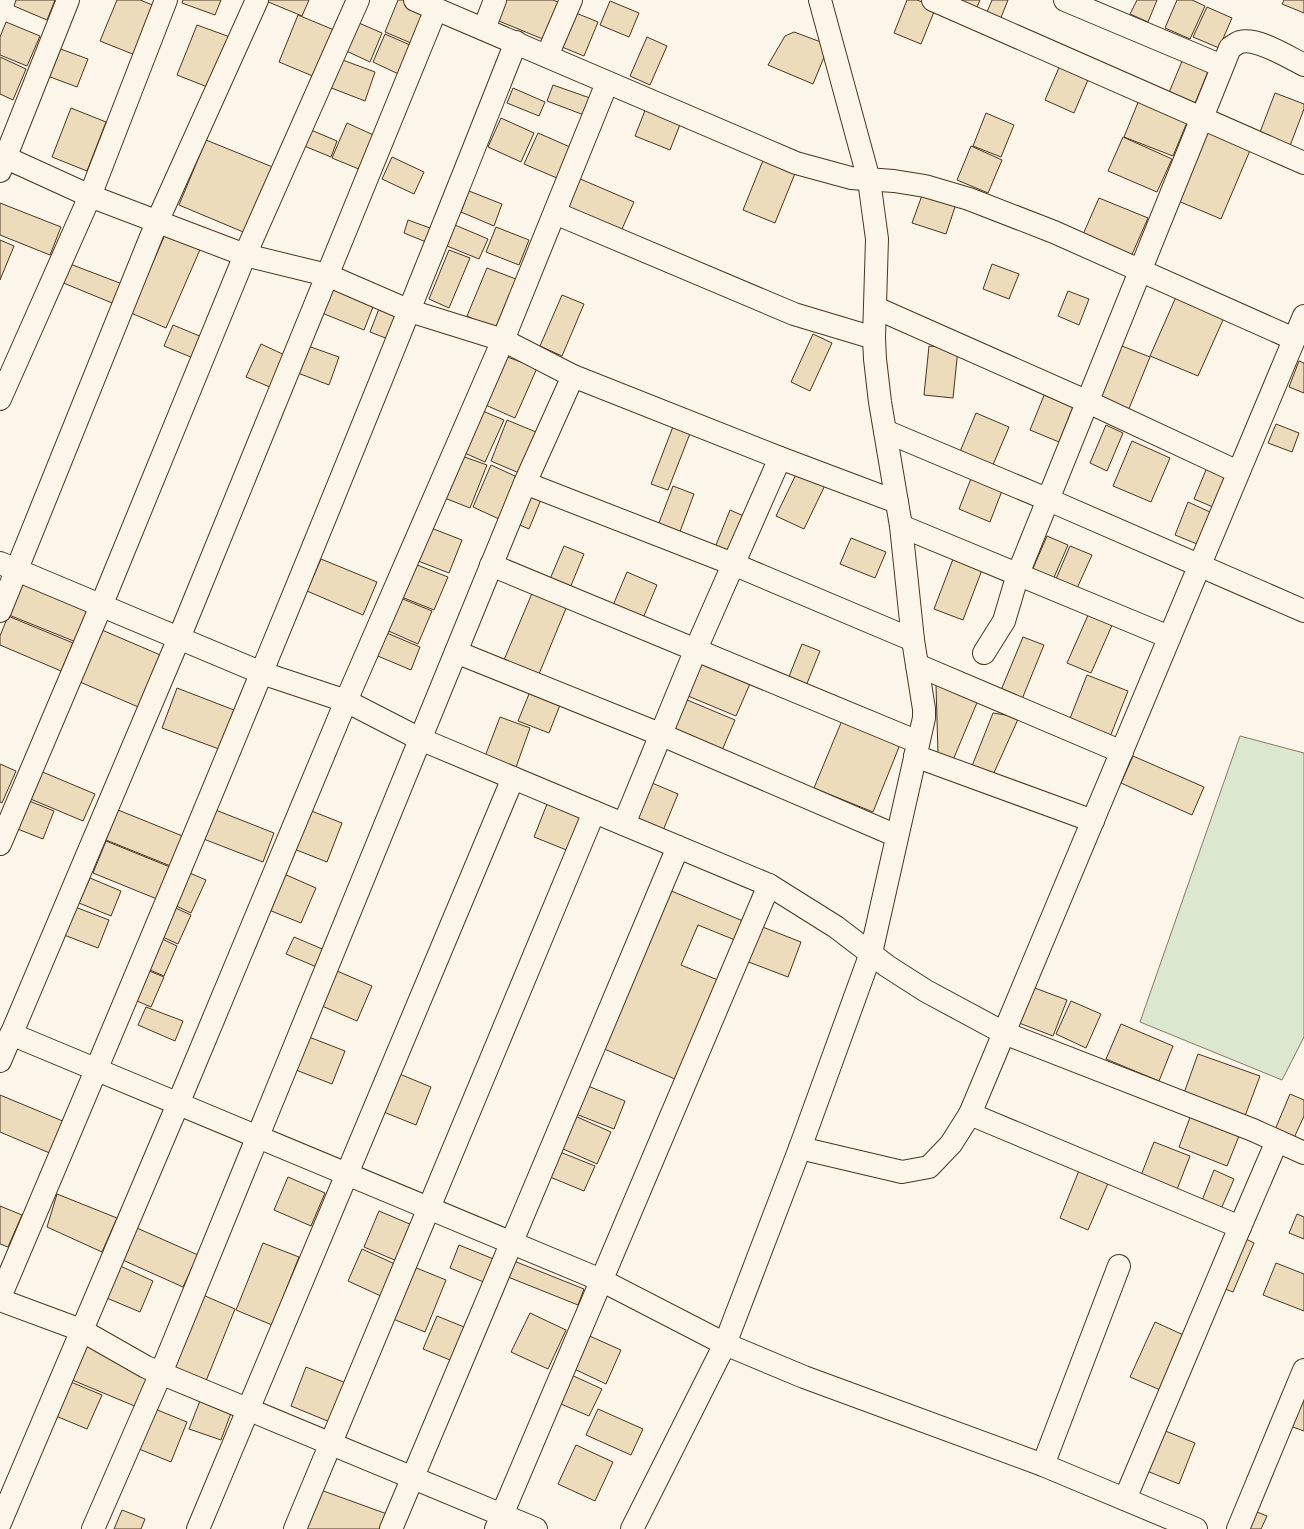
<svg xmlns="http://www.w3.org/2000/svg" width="1304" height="1529" font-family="Helvetica,sans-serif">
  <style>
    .green { fill: #dce7d0; stroke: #887966 }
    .building { fill: #ecdcbc; stroke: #4a3520 }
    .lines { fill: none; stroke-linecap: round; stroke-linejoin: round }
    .minor-casing { stroke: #4a3520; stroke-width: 24 }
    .minor { stroke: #fbf6e9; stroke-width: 22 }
  </style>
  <rect width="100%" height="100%" fill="#fbf6e9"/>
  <path class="green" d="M1240,736L1304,753V1037L1282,1080L1140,1022Z"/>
  <g class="building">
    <path d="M16,0H55L47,20L14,6Z"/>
    <path d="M117,0H140L155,6L135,55L100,41Z"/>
    <path d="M183,0H221L215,15L182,3Z"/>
    <path d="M267,0H309L302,16L266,1Z"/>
    <path d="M398,0H404L432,12L418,46L385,32Z"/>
    <path d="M502,0H553L565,5L550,42L494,19Z"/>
    <path d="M907,0H917L936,7L921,44L894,33Z"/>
    <path d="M944,0H980L975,12Z"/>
    <path d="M992,0H1008L998,25L984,19Z"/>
    <path d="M1137,0H1157L1148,22L1130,14Z"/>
    <path d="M1177,0H1192L1205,6L1190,39L1165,28Z"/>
    <path d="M1284,0H1304V13L1282,4Z"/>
    <path d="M610,1L639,13L629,37L600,25Z"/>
    <path d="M1207,7L1232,18L1219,48L1193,37Z"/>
    <path d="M576,13L598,22L584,56L562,47Z"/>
    <path d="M298,15L334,30L315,77L279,62Z"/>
    <path d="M352,20L382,33L370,62L340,48Z"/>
    <path d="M6,22L40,36L27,66L0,55V37Z"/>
    <path d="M197,25L230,37L210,88L177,75Z"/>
    <path d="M794,32L829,45L813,84L768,65L785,36Z"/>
    <path d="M385,34L419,49L407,78L373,62Z"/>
    <path d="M647,37L667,46L650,85L630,76Z"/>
    <path d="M55,47L88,59L77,87L45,75Z"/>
    <path d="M1185,54L1211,64L1194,106L1168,95Z"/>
    <path d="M0,57L26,69L13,100L0,94Z"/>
    <path d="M340,59L375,72L365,101L329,87Z"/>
    <path d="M1061,63L1090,75L1074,113L1045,100Z"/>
    <path d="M553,85L590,98L584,115L547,101Z"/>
    <path d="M513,88L545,102L539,116L507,103Z"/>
    <path d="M1275,93L1304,104V109L1288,151L1257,140Z"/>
    <path d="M1139,100L1188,120L1173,156L1124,137Z"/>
    <path d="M648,103L683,117L670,150L635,136Z"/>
    <path d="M71,108L106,122L87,171L52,157Z"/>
    <path d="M986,113L1014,125L1001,157L973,146Z"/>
    <path d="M501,118L534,133L521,162L488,147Z"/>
    <path d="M347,123L380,138L366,172L332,158Z"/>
    <path d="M304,127L337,141L331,157L297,143Z"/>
    <path d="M1201,127L1251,148L1221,219L1171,198Z"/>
    <path d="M538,133L570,147L557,178L524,164Z"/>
    <path d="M1123,137L1172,159L1157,192L1108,171Z"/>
    <path d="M206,140L275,168L248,234L179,205Z"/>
    <path d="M971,146L1002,160L988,193L957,180Z"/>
    <path d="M766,153L798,166L775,223L743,210Z"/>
    <path d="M392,157L424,172L414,194L382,179Z"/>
    <path d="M578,178L634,202L618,238L562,213Z"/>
    <path d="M925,187L958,198L946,234L912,223Z"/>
    <path d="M469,191L502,204L494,226L461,212Z"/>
    <path d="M1099,198L1148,218L1130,259L1081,239Z"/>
    <path d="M0,203L61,227L50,255L0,235Z"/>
    <path d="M408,220L441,232L436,246L404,233Z"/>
    <path d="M455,225L488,239L479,259L447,246Z"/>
    <path d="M496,227L529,240L519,265L486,252Z"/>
    <path d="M167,230L202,245L166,328L131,313Z"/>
    <path d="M0,240L14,246L0,280Z"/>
    <path d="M449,250L470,258L449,308L429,299Z"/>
    <path d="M70,264L125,285L117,305L61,282Z"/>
    <path d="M992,264L1019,274L1009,299L983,289Z"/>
    <path d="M487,268L516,279L495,329L467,316Z"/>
    <path d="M334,283L376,299L364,330L322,313Z"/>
    <path d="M1179,290L1227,311L1198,376L1150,356Z"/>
    <path d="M1068,291L1089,299L1079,325L1058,316Z"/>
    <path d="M562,295L584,304L562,356L540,346Z"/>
    <path d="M382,301L408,311L396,342L370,332Z"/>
    <path d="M173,325L207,339L198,360L164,346Z"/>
    <path d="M813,334L832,343L810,391L791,382Z"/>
    <path d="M261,344L291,358L277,390L246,377Z"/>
    <path d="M1117,344L1150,357L1128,411L1095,398Z"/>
    <path d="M308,346L339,357L329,385L298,373Z"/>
    <path d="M929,346L958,349L953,398L924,395Z"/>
    <path d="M502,355L537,368L515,418L481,403Z"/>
    <path d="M1299,361L1304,363V393L1289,387Z"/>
    <path d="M1047,388L1076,399L1059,442L1030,430Z"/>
    <path d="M478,409L504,420L485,462L460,451Z"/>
    <path d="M976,413L1009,427L992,467L959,454Z"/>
    <path d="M507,420L536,432L519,473L491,461Z"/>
    <path d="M674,424L691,431L668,490L651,484Z"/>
    <path d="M1276,424L1299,433L1292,452L1268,443Z"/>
    <path d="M1106,425L1123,433L1107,471L1090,463Z"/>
    <path d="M1132,441L1170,458L1151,502L1113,486Z"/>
    <path d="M459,455L487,465L470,508L442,497Z"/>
    <path d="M491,465L517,477L499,519L473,507Z"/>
    <path d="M1208,465L1227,473L1213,507L1194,499Z"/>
    <path d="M800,466L828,479L804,529L776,516Z"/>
    <path d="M974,471L1005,483L990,522L959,509Z"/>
    <path d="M530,486L544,492L529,529L515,523Z"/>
    <path d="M673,486L694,494L678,537L657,528Z"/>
    <path d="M1188,502L1210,512L1197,544L1175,535Z"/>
    <path d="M730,510L746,517L730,557L714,550Z"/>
    <path d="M426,526L462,540L449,573L413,559Z"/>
    <path d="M1047,536L1068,545L1052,582L1031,573Z"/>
    <path d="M851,538L886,552L875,578L840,564Z"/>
    <path d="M564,546L584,554L570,588L550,579Z"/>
    <path d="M1070,546L1092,555L1074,595L1053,586Z"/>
    <path d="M321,559L377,582L363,615L307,591Z"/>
    <path d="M953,559L982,570L963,620L934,609Z"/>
    <path d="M412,563L448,577L434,610L399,596Z"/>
    <path d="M627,572L657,585L641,623L611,610Z"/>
    <path d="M20,573L92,602L76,642L4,613Z"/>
    <path d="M533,591L567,606L539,674L504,660Z"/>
    <path d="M398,597L432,611L418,644L384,629Z"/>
    <path d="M1089,613L1113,623L1091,673L1067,663Z"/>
    <path d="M8,616L73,643L61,671L0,645V636Z"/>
    <path d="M95,627L165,657L143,709L73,679Z"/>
    <path d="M382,631L420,647L411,670L373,654Z"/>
    <path d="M1023,637L1044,645L1020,704L999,695Z"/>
    <path d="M802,644L820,651L804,691L786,684Z"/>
    <path d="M704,659L752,679L736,716L688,696Z"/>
    <path d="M1087,675L1128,691L1110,737L1069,721Z"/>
    <path d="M936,685L979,698L953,760L938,754Z"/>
    <path d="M177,688L234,710L219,749L162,728Z"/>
    <path d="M531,689L562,700L549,733L518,721Z"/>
    <path d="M680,697L735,720L720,755L665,731Z"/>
    <path d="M993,713L1019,717L993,775L972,766Z"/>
    <path d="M500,717L530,728L515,770L484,759Z"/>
    <path d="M843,718L901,742L873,812L814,788Z"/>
    <path d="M1133,756L1204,787L1192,815L1121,783Z"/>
    <path d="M0,764L16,771L2,803L0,802Z"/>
    <path d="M33,768L95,794L83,821L21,795Z"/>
    <path d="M645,780L678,794L662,833L629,820Z"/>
    <path d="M22,798L54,811L43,839L10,826Z"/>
    <path d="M549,799L585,813L569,851L534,837Z"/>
    <path d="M213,809L274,833L263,862L201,838Z"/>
    <path d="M118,810L185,837L173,867L106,840Z"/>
    <path d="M309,810L342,823L327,862L294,849Z"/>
    <path d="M106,841L170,867L157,899L93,873Z"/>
    <path d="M185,871L206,880L191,913L170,903Z"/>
    <path d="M284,874L316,888L301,923L269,910Z"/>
    <path d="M90,878L121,891L111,916L79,903Z"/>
    <path d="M669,890L743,921L735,940L698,925L681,965L718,980L675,1079L602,1048Z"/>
    <path d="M169,905L191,915L178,944L156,934Z"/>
    <path d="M75,907L109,920L98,948L64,935Z"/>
    <path d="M760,926L801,942L788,977L746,961Z"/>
    <path d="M156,936L177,946L164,976L143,967Z"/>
    <path d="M294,937L327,951L319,968L286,954Z"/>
    <path d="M142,968L164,977L151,1007L130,998Z"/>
    <path d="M337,971L372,986L357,1021L322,1006Z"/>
    <path d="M1032,987L1067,1000L1053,1036L1019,1023Z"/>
    <path d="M1071,1001L1101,1014L1086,1048L1056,1034Z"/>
    <path d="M146,1007L183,1021L175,1041L138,1025Z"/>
    <path d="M1121,1024L1173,1046L1159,1081L1106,1059Z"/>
    <path d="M309,1037L345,1051L332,1084L296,1070Z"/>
    <path d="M1198,1054L1260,1076L1245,1116L1184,1093Z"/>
    <path d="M397,1073L431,1087L416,1125L381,1111Z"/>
    <path d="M588,1086L625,1101L614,1129L576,1114Z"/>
    <path d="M1290,1094L1304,1100V1116L1293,1140L1274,1132Z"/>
    <path d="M0,1095L65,1122L52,1154L0,1132Z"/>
    <path d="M1192,1112L1241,1131L1227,1166L1179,1147Z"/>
    <path d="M575,1116L611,1132L597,1164L561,1148Z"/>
    <path d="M1154,1142L1190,1156L1176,1192L1140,1178Z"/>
    <path d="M560,1152L595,1166L584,1191L550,1177Z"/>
    <path d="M1080,1168L1109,1181L1088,1230L1060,1218Z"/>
    <path d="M1214,1170L1234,1179L1218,1216L1199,1208Z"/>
    <path d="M288,1177L325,1193L311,1226L274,1210Z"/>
    <path d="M57,1194L117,1218L102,1252L47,1227Z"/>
    <path d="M0,1206L22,1215L8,1247L0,1244Z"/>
    <path d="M379,1211L412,1225L397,1261L364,1247Z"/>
    <path d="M1297,1214L1304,1217V1239L1289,1233Z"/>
    <path d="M130,1225L198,1255L183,1287L116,1257Z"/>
    <path d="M1242,1237L1254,1243L1233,1292L1220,1287Z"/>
    <path d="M263,1243L299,1257L272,1325L236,1310Z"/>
    <path d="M459,1245L496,1260L486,1283L450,1268Z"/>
    <path d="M362,1249L397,1265L383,1297L348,1281Z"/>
    <path d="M514,1261L584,1289L578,1305L508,1277Z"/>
    <path d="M1276,1263L1304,1274V1311L1263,1295Z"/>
    <path d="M116,1264L153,1281L140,1312L102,1296Z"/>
    <path d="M414,1267L446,1280L425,1332L393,1319Z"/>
    <path d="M203,1295L235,1309L206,1381L174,1368Z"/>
    <path d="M530,1313L566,1330L548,1369L511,1352Z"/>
    <path d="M437,1316L469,1329L455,1362L423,1349Z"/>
    <path d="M1155,1322L1190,1338L1165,1392L1130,1377Z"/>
    <path d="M585,1334L621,1350L606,1384L570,1367Z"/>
    <path d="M80,1342L152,1372L137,1407L65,1377Z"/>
    <path d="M306,1367L346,1383L330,1422L291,1406Z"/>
    <path d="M567,1373L602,1389L589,1416L554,1401Z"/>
    <path d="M66,1380L102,1395L87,1429L51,1414Z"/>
    <path d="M203,1393L234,1405L221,1440L189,1429Z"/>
    <path d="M1304,1399V1431L1290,1426Z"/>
    <path d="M155,1409L187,1422L171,1462L139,1449Z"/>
    <path d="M598,1409L643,1429L631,1455L586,1435Z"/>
    <path d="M1163,1430L1195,1443L1179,1484L1147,1471Z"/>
    <path d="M576,1445L613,1462L595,1501L558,1484Z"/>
    <path d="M318,1489L387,1514L382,1529H302Z"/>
    <path d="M1247,1508L1267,1516L1261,1529H1239Z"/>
    <path d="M122,1510L145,1519L141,1529H114Z"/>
  </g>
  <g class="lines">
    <defs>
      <g id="minor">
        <path d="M415,0L796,163L851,178L894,181L925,186L969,199L1054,232L1294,339"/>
        <path d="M933,0L1304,163"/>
        <path d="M1065,0L1222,66"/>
        <path d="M484,29L495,0"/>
        <path d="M547,56L571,0"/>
        <path d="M0,155L90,196L245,255L327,275L410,311L503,340L573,376L780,458L897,502"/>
        <path d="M0,171L68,0"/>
        <path d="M555,213L794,314L874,338"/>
        <path d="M876,308L1088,402L1238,472"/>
        <path d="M0,399L90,196L166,0"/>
        <path d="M885,431L1049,500L1304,611"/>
        <path d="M525,483L733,564L913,640"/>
        <path d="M901,526L1169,637"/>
        <path d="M0,563L262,673L346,701L420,739L769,885L836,927L887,966L926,991L1004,1033L1253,1130L1304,1153"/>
        <path d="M491,565L918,742"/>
        <path d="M0,611L157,222L257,0"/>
        <path d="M456,652L662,735L897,836"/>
        <path d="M984,653L1004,621L1018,574L1230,48C1233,46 1237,43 1240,42C1257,37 1288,57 1304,65"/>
        <path d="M917,665L1122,752"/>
        <path d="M915,756L1093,821"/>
        <path d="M624,824L696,649L780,458"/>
        <path d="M0,844L101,606L245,255L358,0"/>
        <path d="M11,1034L601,1280L725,1344L804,1377L1043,1465L1196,1529"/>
        <path d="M0,1061L179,638L436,9"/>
        <path d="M800,1148L902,1172L929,1167L951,1144L970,1114"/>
        <path d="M1240,1227L1277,1141"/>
        <path d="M0,1297C177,881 350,463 516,42"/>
        <path d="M0,1300L81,1330L146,1367L536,1529"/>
        <path d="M1043,1465L1119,1266"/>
        <path d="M1125,1499L1240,1227L970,1114L1304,316"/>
        <path d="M0,1523L178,1104L346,701L503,340L607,83"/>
        <path d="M93,1529L161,1373L525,483L573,376"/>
        <path d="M198,1529L513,778"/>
        <path d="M295,1529L594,812"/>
        <path d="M391,1529L678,847"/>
        <path d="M496,1529L769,885"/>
        <path d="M632,1529L725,1344L800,1148L871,953L924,718V709L913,640L901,526L880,402L875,359L874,338L877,239L869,180L820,0"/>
        <path d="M1238,1529L1304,1370"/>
      </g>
    </defs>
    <use href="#minor" class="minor-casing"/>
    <use href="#minor" class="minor"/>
  </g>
</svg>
